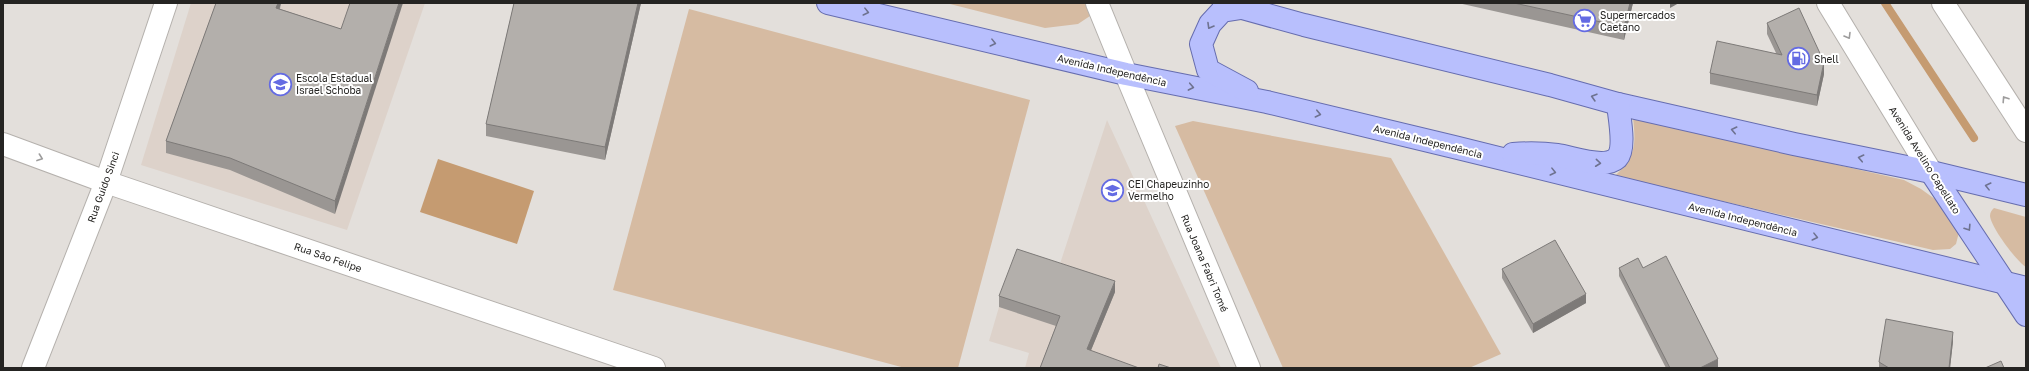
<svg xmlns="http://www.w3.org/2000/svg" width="2029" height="371" font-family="'Golos Text',sans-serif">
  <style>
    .built { fill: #ddd2ca }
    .green { fill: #d6bba2 }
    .water { fill: #c59b71 }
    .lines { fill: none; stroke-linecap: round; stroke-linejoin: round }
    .stream { stroke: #c59b71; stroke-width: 8 }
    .minor-casing { stroke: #b5b1ad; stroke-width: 24 }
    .major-casing { stroke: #666daf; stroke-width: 24 }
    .minor { stroke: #fff; stroke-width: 22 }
    .major { stroke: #b8bffd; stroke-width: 22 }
    .wall { fill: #9a9693 }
    .shaded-wall { fill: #7d7a78 }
    .building { fill: #b3afab; stroke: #7d7a78 }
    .oneway { stroke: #6e7290 }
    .oneway2 { stroke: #9d9c9c }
    .labels { text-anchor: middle; stroke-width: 4; stroke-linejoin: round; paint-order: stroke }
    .poi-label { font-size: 10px; fill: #252422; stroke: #fff; text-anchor: start }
    .street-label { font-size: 10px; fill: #252422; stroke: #fff }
  </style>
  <rect width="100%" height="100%" fill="#e3dfdb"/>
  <g class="built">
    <path d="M191,3H425L347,230L141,165Z"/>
    <path d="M1107,120L1221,368H1025L1029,353L989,341L999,307L1057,273Z"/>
  </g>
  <g class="green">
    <path d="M946,3H1085L1090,16L1078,24L1045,28Z"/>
    <path d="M689,9L1030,100L958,368H905L613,290Z"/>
    <path d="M1633,118L1904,180L1921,189L1939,202L1959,232L1956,244L1950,249L1933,250L1615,176C1636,157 1636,144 1633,118Z"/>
    <path d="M1193,121L1391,158L1501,354L1469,368H1283L1175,126Z"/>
    <path d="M1994,208L2026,217V267C2016,261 1991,227 1990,216C1990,212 1992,210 1994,208Z"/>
  </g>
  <path class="water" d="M438,159L534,191L517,244L420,212Z"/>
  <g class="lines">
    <path class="stream" d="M1885,3L1974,138"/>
    <defs>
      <g id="minor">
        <path d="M1097,3L1126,74L1249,368"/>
        <path d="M1828,3L1931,172"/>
        <path d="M1943,3L2026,131"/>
        <path d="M3,144L106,182L654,368"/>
        <path d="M33,368L106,182L166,3"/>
      </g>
      <g id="major">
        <path d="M828,3L1126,74L1267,102L1454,147L2026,288"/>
        <path d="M1224,3L1304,25L1550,85L1618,104L1794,144L1931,172L2026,195"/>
        <path d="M1241,8L1222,11L1210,24L1201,44L1208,70L1247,91"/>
        <path d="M1513,154C1527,153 1543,153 1557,155C1572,157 1604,170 1617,158C1626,148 1619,116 1618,104"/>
        <path d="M1931,172L2026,315"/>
      </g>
    </defs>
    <use href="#minor" class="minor-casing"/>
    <use href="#major" class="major-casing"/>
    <use href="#minor" class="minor"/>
    <use href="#major" class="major"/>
  </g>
  <g class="wall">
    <path d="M216,3H281L280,9L341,29L335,214L230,170L166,153V141Z"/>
    <path d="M514,3H641L605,160L486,136V124Z"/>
    <path d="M1458,3H1633L1624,40Z"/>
    <path d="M1767,23L1824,74L1817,106L1710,84V73L1776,53L1767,34Z"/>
    <path d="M1619,268H1643L1718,368H1666L1619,276Z"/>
    <path d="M1502,269L1586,303L1533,333L1502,278Z"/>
    <path d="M1115,292L1091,350L1040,368L1056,326L999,307V296Z"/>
    <path d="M1953,341L1950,368H1879V362Z"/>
  </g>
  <g class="shaded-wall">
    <path d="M278,3H281L276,20V8Z"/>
    <path d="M399,3H403L335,214V201Z"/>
    <path d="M638,3H641L605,160V147Z"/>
    <path d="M1630,3H1633L1624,40V27Z"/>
    <path d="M1670,3H1679L1670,8Z"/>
    <path d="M1824,62V74L1817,106V95Z"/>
    <path d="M1115,281V292L1087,360V349Z"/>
    <path d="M1586,294V303L1533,333V324Z"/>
    <path d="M1953,332V341L1950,368H1949Z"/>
    <path d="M1718,359V368H1700Z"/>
  </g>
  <g class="building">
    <path d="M216,3H278L276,8L341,29L350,3H399L335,201L230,158L166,141Z"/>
    <path d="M514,3H638L605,147L486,124Z"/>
    <path d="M1514,3H1630L1624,27Z"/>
    <path d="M1799,8L1824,62L1817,95L1710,73L1717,41L1782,55L1767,23Z"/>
    <path d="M1555,240L1586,294L1533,324L1502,269Z"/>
    <path d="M1017,249L1115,281L1087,349L1139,368H1040L1060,316L999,296Z"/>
    <path d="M1666,256L1718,359L1700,368H1670L1619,268L1638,258L1643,268Z"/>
    <path d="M1886,319L1953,332L1949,368H1889L1879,362Z"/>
    <path d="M2001,361L2004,368H1985Z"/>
    <path d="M1159,364L1171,368H1158Z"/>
  </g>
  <defs><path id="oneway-chevron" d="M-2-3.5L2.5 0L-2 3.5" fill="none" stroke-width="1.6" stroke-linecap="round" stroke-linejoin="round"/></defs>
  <g class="oneway">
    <use href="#oneway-chevron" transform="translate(866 12) rotate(14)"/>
    <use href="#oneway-chevron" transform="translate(1210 26) rotate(120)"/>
    <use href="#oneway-chevron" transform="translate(993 43) rotate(14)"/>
    <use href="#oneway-chevron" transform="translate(1191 87) rotate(11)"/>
    <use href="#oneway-chevron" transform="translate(1594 97) rotate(-164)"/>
    <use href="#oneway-chevron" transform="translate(1318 114) rotate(13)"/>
    <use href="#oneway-chevron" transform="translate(1734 130) rotate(-167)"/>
    <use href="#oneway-chevron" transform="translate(1861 158) rotate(-168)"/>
    <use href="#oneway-chevron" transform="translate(1598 163) rotate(6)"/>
    <use href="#oneway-chevron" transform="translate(1553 172) rotate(14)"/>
    <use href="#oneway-chevron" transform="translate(1988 186) rotate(-166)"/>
    <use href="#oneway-chevron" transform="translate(1968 228) rotate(57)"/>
    <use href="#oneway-chevron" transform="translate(1815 237) rotate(14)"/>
  </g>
  <g class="oneway2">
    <use href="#oneway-chevron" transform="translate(1848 36) rotate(59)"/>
    <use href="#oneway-chevron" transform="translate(2005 99) rotate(-123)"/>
    <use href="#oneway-chevron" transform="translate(40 158) rotate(20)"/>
  </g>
  <defs>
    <symbol id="supermarket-ring" viewBox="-11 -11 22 22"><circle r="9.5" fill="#fff" stroke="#646be3" stroke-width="1.5"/><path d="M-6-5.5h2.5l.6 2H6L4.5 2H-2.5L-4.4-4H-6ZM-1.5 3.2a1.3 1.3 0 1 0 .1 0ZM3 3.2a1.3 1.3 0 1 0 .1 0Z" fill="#646be3"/></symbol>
    <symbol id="fuel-ring" viewBox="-11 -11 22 22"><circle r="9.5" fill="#fff" stroke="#646be3" stroke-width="1.5"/><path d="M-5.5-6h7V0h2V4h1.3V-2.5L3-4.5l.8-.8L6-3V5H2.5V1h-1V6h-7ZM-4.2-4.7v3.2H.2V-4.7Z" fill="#646be3"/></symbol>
    <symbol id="school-ring" viewBox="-11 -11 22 22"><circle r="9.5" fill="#fff" stroke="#646be3" stroke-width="1.5"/><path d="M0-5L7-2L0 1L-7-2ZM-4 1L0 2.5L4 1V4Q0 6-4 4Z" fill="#646be3"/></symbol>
  </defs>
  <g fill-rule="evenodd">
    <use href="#supermarket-ring" x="1572" y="8" width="25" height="25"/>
    <use href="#fuel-ring" x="1786" y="46" width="25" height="25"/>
    <use href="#school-ring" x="268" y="72" width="25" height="25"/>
    <use href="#school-ring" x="1100" y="178" width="25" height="25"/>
  </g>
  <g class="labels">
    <g class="poi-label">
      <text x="1600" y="19">Supermercados<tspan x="1600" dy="12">Caetano</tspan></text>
      <text x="1814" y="63">Shell</text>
      <text x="296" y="82">Escola Estadual<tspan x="296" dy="12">Israel Schoba</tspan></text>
      <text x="1128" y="188">CEI Chapeuzinho<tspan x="1128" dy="12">Vermelho</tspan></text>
    </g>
    <g class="street-label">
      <text transform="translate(1112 70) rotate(13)" y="4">Avenida Independência</text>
      <text transform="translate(1428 141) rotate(14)" y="4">Avenida Independência</text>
      <text transform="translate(1925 160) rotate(58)" y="4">Avenida Avelino Capellato</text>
      <text transform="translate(103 187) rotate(-70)" y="4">Rua Guido Sinci</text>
      <text transform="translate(1743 219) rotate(14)" y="4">Avenida Independência</text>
      <text transform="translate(328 257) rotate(19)" y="4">Rua São Felipe</text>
      <text transform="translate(1205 263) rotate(67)" y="4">Rua Joana Fabri Tomé</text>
    </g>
  </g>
  <rect width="2029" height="371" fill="none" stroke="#252422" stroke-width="8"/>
</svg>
